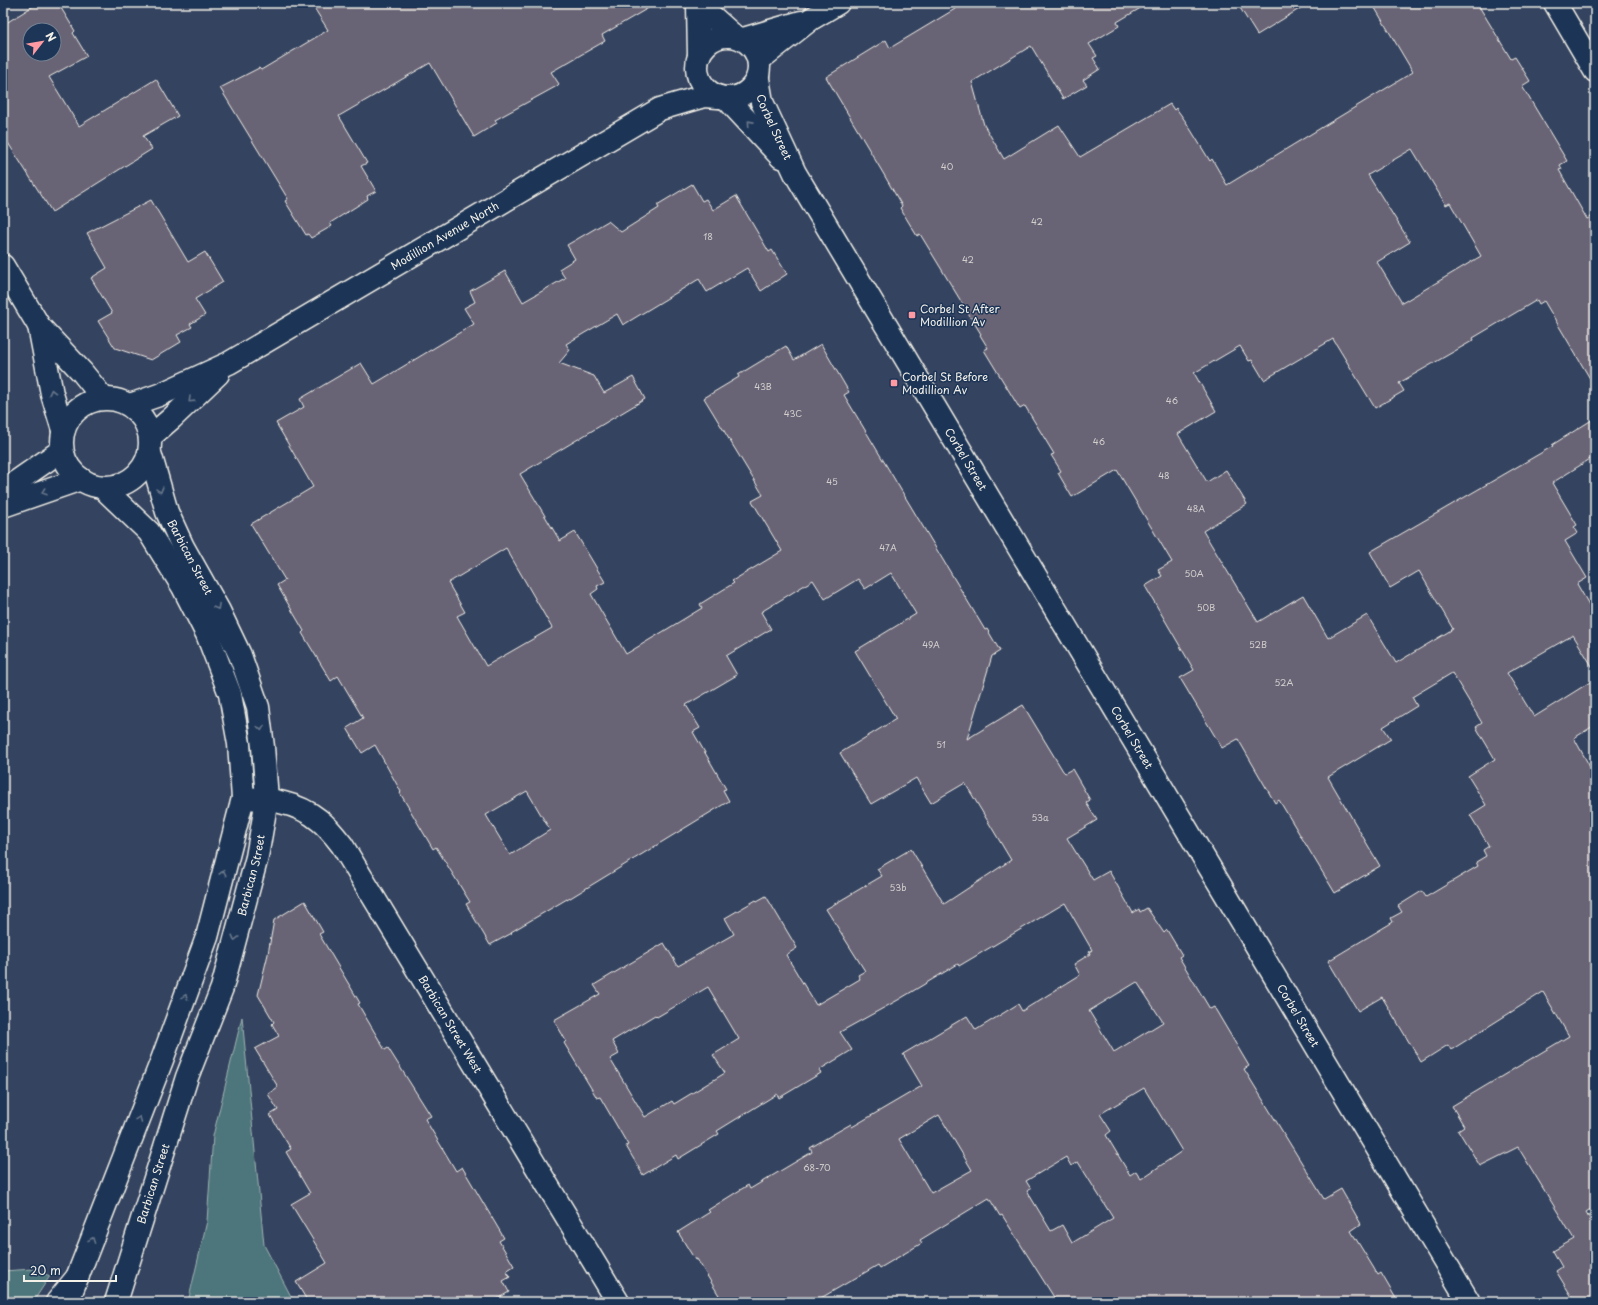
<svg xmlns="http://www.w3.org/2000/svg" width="1598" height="1305" font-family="'Playpen Sans',sans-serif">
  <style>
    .green { fill: #4d767b; stroke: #a0b4b2 }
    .building { fill: #696476; stroke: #f4f1e8; fill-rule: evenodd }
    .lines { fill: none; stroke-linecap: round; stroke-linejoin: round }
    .minor-casing { stroke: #f4f1e8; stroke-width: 25 }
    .tertiary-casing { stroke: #f4f1e8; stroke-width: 25 }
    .trunk-casing { stroke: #f4f1e8; stroke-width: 25 }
    .minor { stroke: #1d3557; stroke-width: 22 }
    .tertiary { stroke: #1d3557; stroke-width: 22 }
    .trunk { stroke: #1d3557; stroke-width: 22 }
    .oneway { stroke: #68778a }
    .poi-dot { fill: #ff9aa2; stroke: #1d3557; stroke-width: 1.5 }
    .labels { text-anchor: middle; stroke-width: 3; stroke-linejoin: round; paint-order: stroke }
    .number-label { font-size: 9px; fill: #d1cecc }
    .street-label { font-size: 11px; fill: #f4f1e8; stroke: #1d3557 }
    .poi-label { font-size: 11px; fill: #f4f1e8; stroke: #1d3557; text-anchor: start }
  </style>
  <rect width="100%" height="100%" fill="#344360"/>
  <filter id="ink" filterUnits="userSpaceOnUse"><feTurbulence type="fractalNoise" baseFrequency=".025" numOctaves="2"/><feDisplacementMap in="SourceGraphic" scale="8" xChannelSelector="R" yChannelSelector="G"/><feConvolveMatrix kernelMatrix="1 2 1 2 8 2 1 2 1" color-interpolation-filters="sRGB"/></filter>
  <g filter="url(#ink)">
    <!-- green -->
    <g class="green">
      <path d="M 242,1017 L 264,1245 L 294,1302 L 188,1302 L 207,1221 L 213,1136 Z"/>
      <path d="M 33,1269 L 50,1276 L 33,1302 L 3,1302 L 3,1271 Z"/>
    </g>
    <!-- building -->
    <g class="building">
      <path d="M 38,3 L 58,3 L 75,31 L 73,33 L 87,56 L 49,77 L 79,126 L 156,79 L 178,116 L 143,136 L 152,149 L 52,212 L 3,135 L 3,25 ZM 30,30 L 54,30 L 54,54 L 30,54 Z"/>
      <path d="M 311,3 L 657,3 L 602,35 L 605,41 L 551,72 L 559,84 L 557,86 L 495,120 L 497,123 L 474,137 L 430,63 L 339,116 L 367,163 L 361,166 L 376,191 L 367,196 L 368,199 L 330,223 L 332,226 L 311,238 L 308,234 L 306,235 L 285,201 L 288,199 L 220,88 L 259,68 L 261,70 L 328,30 Z"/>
      <path d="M 965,3 L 1149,3 L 1117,22 L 1119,26 L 1089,44 L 1097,56 L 1093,58 L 1100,69 L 1083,80 L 1087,85 L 1063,99 L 1031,46 L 972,82 L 984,125 L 1004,159 L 1059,125 L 1080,157 L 1170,104 L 1174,110 L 1176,108 L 1186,122 L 1210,161 L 1212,159 L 1227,185 L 1413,72 L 1372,3 L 1477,3 L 1511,59 L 1515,57 L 1530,81 L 1522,86 L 1567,161 L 1560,165 L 1562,169 L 1559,170 L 1587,219 L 1595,215 L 1595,387 L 1544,301 L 1539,304 L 1537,300 L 1473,338 L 1474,340 L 1399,383 L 1404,391 L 1375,408 L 1333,339 L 1264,380 L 1252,360 L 1249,361 L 1240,346 L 1194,373 L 1216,411 L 1178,434 L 1207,482 L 1226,470 L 1247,504 L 1203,531 L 1258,622 L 1303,595 L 1328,638 L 1367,615 L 1396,663 L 1453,629 L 1419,571 L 1390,588 L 1370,552 L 1553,446 L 1552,445 L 1595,418 L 1595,456 L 1552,483 L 1577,525 L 1574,527 L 1578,533 L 1565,541 L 1587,578 L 1577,584 L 1595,615 L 1595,671 L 1573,635 L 1507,673 L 1534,717 L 1595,679 L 1595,725 L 1574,738 L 1595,776 L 1595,1206 L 1586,1212 L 1595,1227 L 1595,1302 L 1575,1302 L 1556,1271 L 1562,1267 L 1553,1251 L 1574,1239 L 1518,1147 L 1480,1166 L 1458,1130 L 1464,1126 L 1452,1106 L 1569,1036 L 1543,992 L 1451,1050 L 1448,1045 L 1421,1062 L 1382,997 L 1358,1011 L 1328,961 L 1393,922 L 1391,918 L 1402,912 L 1398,906 L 1422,891 L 1426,897 L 1478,866 L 1476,862 L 1486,856 L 1483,850 L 1489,846 L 1470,815 L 1486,805 L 1468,776 L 1495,759 L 1476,727 L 1482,723 L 1452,673 L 1412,697 L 1417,706 L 1383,727 L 1391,739 L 1328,777 L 1380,866 L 1335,893 L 1279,800 L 1275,803 L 1238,739 L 1222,748 L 1180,678 L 1194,670 L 1145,586 L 1162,576 L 1158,570 L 1172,562 L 1117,470 L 1072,497 L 1058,473 L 1061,471 L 1051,455 L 1054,454 L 1025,406 L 1020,409 L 998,373 L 984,350 L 988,348 L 980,335 L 981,334 L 920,234 L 917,236 L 900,208 L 902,206 L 883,173 L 826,77 L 886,40 L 890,48 ZM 1412,149 L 1446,205 L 1450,203 L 1481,256 L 1402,303 L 1377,262 L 1410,242 L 1368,175 Z"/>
      <path d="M 1237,3 L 1309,3 L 1257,35 Z"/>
      <path d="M 692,184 L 702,201 L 706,199 L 713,210 L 736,196 L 769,252 L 772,250 L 787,274 L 761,291 L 747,268 L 707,292 L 699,279 L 623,325 L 617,314 L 566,344 L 570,350 L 559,363 L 594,376 L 604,393 L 633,377 L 645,399 L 520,474 L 560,541 L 575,532 L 605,582 L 597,586 L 598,589 L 591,594 L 626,654 L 702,608 L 700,604 L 734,583 L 732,581 L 782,551 L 752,501 L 763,495 L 704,398 L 739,377 L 738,375 L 786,346 L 794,360 L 821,344 L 849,392 L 844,395 L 985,630 L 987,629 L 1000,651 L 992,656 L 967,739 L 1023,705 L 1063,771 L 1065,773 L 1072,769 L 1090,800 L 1086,803 L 1097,820 L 1067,838 L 1093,880 L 1109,871 L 1133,913 L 1139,909 L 1140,912 L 1147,908 L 1164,933 L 1167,930 L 1182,955 L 1179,957 L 1210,1009 L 1214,1007 L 1249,1066 L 1244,1069 L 1324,1199 L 1341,1189 L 1361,1224 L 1351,1231 L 1378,1275 L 1381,1273 L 1398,1302 L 1057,1302 L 1002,1215 L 1000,1216 L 989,1198 L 920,1240 L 922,1243 L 880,1268 L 878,1265 L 814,1302 L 723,1302 L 697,1259 L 695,1260 L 678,1232 L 710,1212 L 708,1210 L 748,1185 L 750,1189 L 812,1152 L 810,1148 L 830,1136 L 851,1124 L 852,1127 L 922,1086 L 903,1054 L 967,1016 L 976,1030 L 1018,1004 L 1022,1011 L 1080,975 L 1074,964 L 1090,954 L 1089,952 L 1092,950 L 1065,903 L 959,966 L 958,964 L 898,1000 L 840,1032 L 852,1050 L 819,1070 L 821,1073 L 779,1098 L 777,1094 L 717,1131 L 719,1134 L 678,1159 L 676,1155 L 643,1175 L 626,1146 L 628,1145 L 600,1097 L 597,1098 L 564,1043 L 566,1041 L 554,1020 L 600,994 L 594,985 L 664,943 L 678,966 L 734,934 L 725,918 L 756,900 L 757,901 L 766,896 L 797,948 L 786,955 L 816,1005 L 860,979 L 858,975 L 865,971 L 826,909 L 882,876 L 877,869 L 911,849 L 944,904 L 1011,860 L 965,783 L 931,803 L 916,778 L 871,804 L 840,753 L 896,719 L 855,651 L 916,614 L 891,573 L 865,589 L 858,579 L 825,599 L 813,580 L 761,612 L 771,629 L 726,656 L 737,675 L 686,705 L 700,728 L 693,732 L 726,789 L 723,790 L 729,801 L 567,900 L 567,899 L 511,932 L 512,933 L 490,945 L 466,904 L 470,902 L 436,847 L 433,849 L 400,793 L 401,792 L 375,745 L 362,753 L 347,728 L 363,718 L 338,676 L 331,681 L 302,633 L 304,631 L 277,585 L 285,580 L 251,524 L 313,487 L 276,423 L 304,407 L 300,399 L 361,363 L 374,384 L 474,324 L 464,308 L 475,302 L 470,291 L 505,271 L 523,302 L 565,278 L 559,269 L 575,259 L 567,245 L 608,221 L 621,232 L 659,208 L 657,205 ZM 506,548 L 552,628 L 486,666 L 457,616 L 465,612 L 448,583 ZM 527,791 L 550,830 L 510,855 L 486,815 ZM 1137,982 L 1163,1022 L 1114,1052 L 1089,1011 ZM 708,987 L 739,1039 L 713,1055 L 725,1073 L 674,1104 L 672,1101 L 645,1117 L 610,1059 L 619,1054 L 612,1041 L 655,1015 L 657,1017 ZM 1144,1088 L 1182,1151 L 1141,1179 L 1136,1171 L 1130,1175 L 1106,1135 L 1111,1131 L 1100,1114 ZM 939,1115 L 972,1170 L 931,1193 L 899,1139 ZM 1066,1157 L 1071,1166 L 1078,1162 L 1113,1218 L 1072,1243 L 1062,1225 L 1051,1231 L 1027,1191 L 1031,1189 L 1026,1181 Z"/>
      <path d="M 151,200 L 188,262 L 205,252 L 223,282 L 195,299 L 205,315 L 190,324 L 192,327 L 177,335 L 181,342 L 151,360 L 115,348 L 98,321 L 112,313 L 91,278 L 107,268 L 87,233 Z"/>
      <path d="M 305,901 L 323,932 L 319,934 L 360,1003 L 358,1004 L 385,1050 L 388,1048 L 431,1116 L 425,1119 L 456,1171 L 462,1167 L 504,1238 L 499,1241 L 514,1266 L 506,1271 L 510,1277 L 503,1281 L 509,1292 L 492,1302 L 308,1302 L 296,1282 L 327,1263 L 291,1204 L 310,1193 L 286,1152 L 291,1149 L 270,1115 L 278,1110 L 268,1094 L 278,1087 L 255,1049 L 279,1036 L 272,1024 L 274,1022 L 258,995 L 268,954 L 274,920 Z"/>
    </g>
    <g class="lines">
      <!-- minor casing -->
      <g class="minor-casing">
        <g id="minor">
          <path d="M 697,3 L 734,36"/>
          <path d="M 1555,3 L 1595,71"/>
          <path d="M 698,5 L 699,56"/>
          <path d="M 3,266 L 39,326 L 82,372 L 103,398"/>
          <path d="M 39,326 L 52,394 L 63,430"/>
          <path id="s1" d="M 243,798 C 269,799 297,802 319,820 C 327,826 335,836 342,845 L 618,1302"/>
        </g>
      </g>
      <!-- tertiary casing -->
      <g class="tertiary-casing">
        <g id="tertiary">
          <circle cx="728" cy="67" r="31"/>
          <path d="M 743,39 L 801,22"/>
          <path d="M 759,60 L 811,19 L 838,3"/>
          <path id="s2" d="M 758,79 L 762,102 L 795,173 L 1469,1302"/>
          <path d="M 727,99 L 781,157"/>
          <circle cx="106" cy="443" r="44"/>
          <path id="s3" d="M 130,405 L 159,395 L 229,363 L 660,109 L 704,96 L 718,97"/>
          <path d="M 150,437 L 172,418 L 218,374"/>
          <path d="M 3,491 L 62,450"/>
          <path d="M 3,506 L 81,479"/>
          <path d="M 71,1293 L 162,1060 L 207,937 L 243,798 L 239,744 L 230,694 L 207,634 L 183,587 L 149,532 L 102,487"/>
          <path id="s4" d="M 116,1302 L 187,1077 L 222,988 L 257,857 L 267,799 L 263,747 L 258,707 L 240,655 L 219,611 L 183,547 L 167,512 L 150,453"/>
        </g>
      </g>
      <!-- trunk casing -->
      <g class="trunk-casing">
        <g id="trunk">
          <path d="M 117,1301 L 117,1302"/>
          <path d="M 57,1302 L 78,1276"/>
        </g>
      </g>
      <!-- minor -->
      <use href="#minor" class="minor"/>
      <!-- tertiary -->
      <use href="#tertiary" class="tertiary"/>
      <!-- trunk -->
      <use href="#trunk" class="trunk"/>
    </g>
    <!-- one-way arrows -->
    <defs><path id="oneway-chevron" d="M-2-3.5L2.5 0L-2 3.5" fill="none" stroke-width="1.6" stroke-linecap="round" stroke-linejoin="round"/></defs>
    <g class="oneway">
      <use href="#oneway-chevron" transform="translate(750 123) rotate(-132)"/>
      <use href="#oneway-chevron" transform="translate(52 392) rotate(-103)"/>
      <use href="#oneway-chevron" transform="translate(191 400) rotate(136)"/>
      <use href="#oneway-chevron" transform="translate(160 490) rotate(74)"/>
      <use href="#oneway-chevron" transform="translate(44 492) rotate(161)"/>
      <use href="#oneway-chevron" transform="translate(217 607) rotate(61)"/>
      <use href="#oneway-chevron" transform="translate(261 728) rotate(82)"/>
      <use href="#oneway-chevron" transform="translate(223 873) rotate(-76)"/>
      <use href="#oneway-chevron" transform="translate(235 938) rotate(105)"/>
      <use href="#oneway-chevron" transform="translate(185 997) rotate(-70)"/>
      <use href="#oneway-chevron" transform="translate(139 1119) rotate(-69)"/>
      <use href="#oneway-chevron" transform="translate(92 1240) rotate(-69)"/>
    </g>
  </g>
  <!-- markers -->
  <g class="poi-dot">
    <rect x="908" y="311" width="8" height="8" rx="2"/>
    <rect x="890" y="379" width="8" height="8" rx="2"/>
  </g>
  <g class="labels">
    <!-- number labels -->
    <g class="number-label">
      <text x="947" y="170">40</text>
      <text x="1037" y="225">42</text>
      <text x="708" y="240">18</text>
      <text x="968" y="263">42</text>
      <text x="763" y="390">43B</text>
      <text x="1172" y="404">46</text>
      <text x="793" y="417">43C</text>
      <text x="1099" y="445">46</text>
      <text x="1164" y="479">48</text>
      <text x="832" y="485">45</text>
      <text x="1196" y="512">48A</text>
      <text x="888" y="551">47A</text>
      <text x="1194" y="577">50A</text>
      <text x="1206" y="611">50B</text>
      <text x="931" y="648">49A</text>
      <text x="1258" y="648">52B</text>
      <text x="1284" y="686">52A</text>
      <text x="941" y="748">51</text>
      <text x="1040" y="821">53a</text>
      <text x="898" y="891">53b</text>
      <text x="817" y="1171">68-70</text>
    </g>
    <!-- street labels -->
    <g class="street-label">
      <text dy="4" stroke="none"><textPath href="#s2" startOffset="51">Corbel Street</textPath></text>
      <text dy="4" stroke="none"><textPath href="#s3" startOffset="358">Modillion Avenue North</textPath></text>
      <text dy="4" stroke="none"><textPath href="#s2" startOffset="435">Corbel Street</textPath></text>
      <text transform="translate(190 557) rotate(62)" y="4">Barbican Street</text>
      <text dy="4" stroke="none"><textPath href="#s2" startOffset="759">Corbel Street</textPath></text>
      <text dy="4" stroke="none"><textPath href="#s4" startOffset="448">Barbican Street</textPath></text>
      <text dy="4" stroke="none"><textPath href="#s2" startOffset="1083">Corbel Street</textPath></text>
      <text dy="4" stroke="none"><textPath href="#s1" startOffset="324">Barbican Street West</textPath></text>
      <text dy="4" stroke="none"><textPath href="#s4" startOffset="124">Barbican Street</textPath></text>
    </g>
    <!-- poi labels -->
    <g class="poi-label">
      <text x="920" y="313">Corbel St After<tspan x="920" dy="13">Modillion Av</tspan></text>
      <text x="902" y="381">Corbel St Before<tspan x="902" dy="13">Modillion Av</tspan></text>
    </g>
  </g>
  <!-- margin -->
  <rect width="1598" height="1305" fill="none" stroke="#1d3557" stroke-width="16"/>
  <rect x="8" y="8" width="1582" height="1289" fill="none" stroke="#f4f1e8" stroke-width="1.5" filter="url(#ink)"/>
  <!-- north arrow -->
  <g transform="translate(42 42) rotate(59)"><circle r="19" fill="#1d3557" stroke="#738091"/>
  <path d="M0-3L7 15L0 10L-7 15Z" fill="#ff9aa2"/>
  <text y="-6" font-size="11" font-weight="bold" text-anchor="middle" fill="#f4f1e8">N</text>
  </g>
  <!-- scale -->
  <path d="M24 1275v6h92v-6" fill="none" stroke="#f4f1e8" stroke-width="2"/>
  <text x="30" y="1275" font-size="12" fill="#f4f1e8" stroke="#1d3557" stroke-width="3" paint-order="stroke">20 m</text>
</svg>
